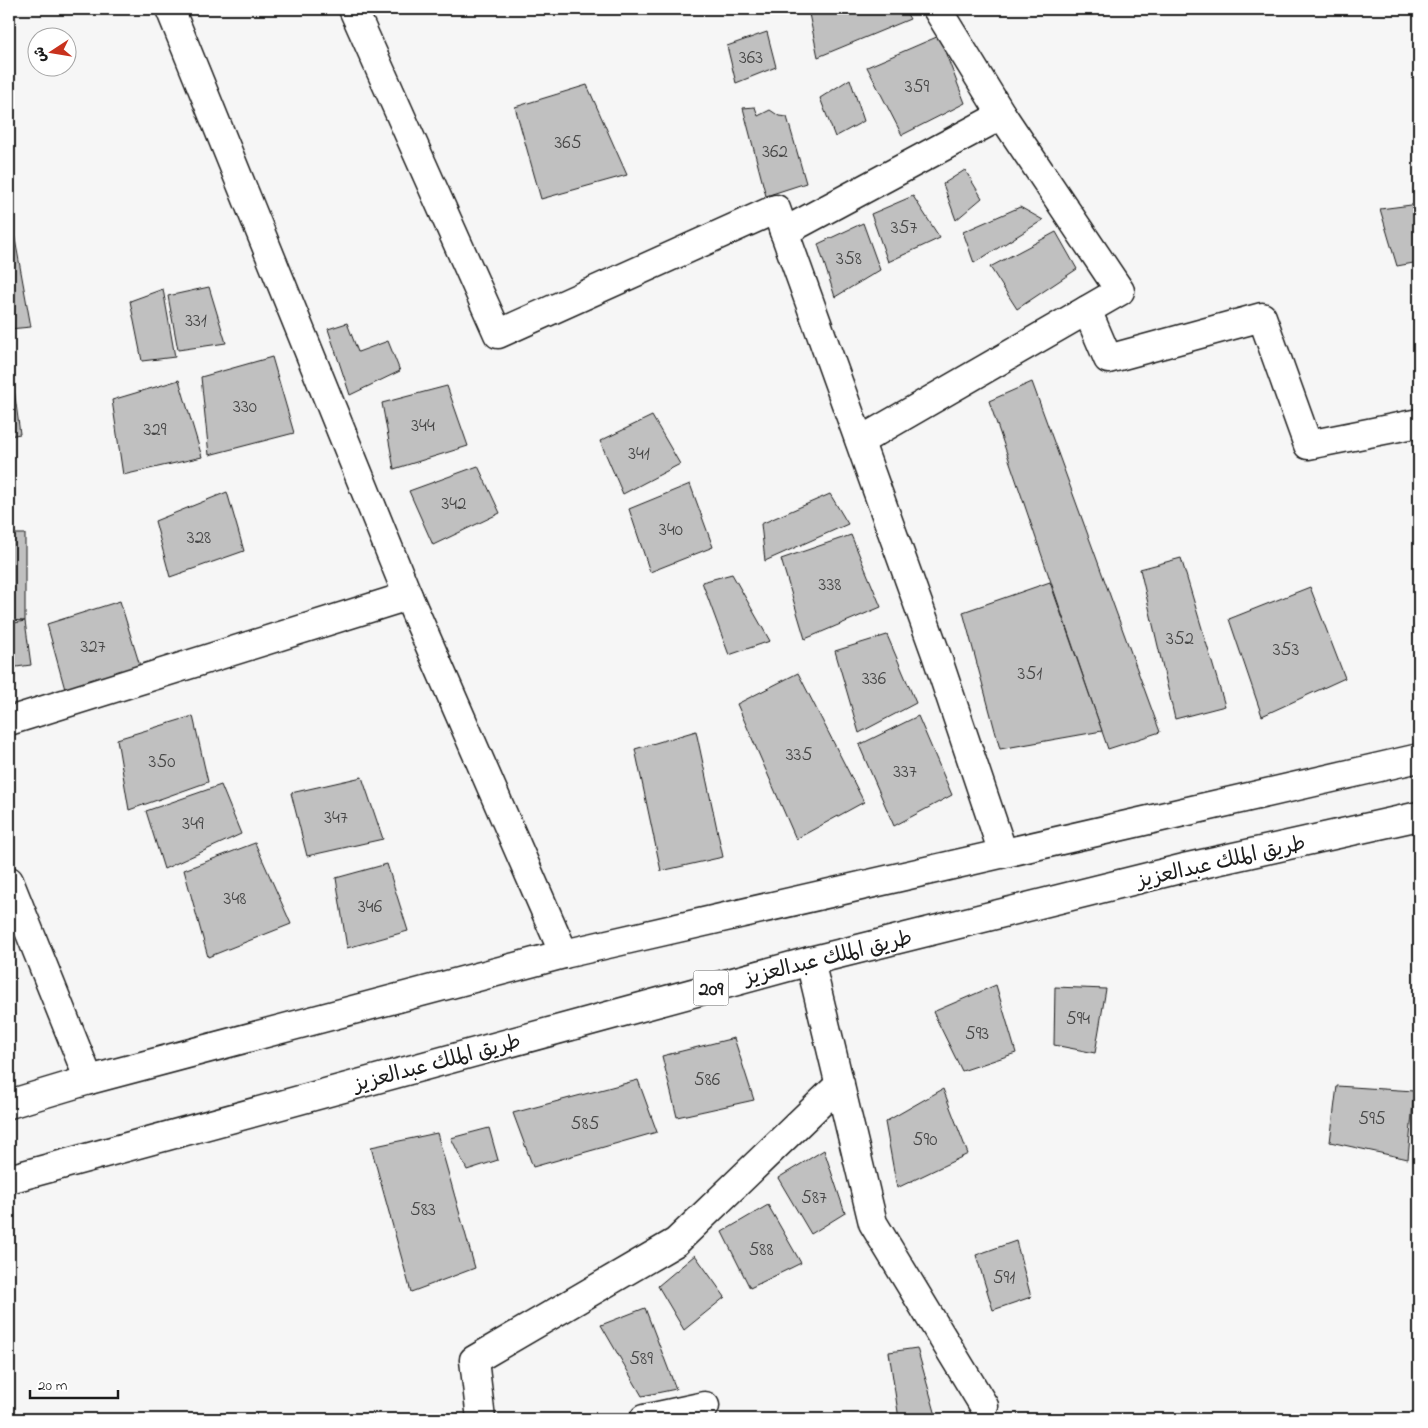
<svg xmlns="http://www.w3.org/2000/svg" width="1428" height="1428" font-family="'Indie Flower','Playpen Sans Arabic',sans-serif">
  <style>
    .building { fill: #c0c0c0; stroke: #1c1c1c }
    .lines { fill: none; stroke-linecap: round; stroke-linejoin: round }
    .minor-casing { stroke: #1c1c1c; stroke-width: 31 }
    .major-casing { stroke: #1c1c1c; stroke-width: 31 }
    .minor { stroke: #fff; stroke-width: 28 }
    .major { stroke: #fff; stroke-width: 28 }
    .labels { text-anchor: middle; stroke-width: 4; stroke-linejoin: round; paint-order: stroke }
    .number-label { font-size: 19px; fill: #454545 }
    .shield { fill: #fff; stroke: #606060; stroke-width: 1 }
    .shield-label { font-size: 20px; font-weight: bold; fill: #1c1c1c }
    .street-label { font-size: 21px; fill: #1c1c1c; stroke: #fff }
  </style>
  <rect width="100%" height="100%" fill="#f6f6f6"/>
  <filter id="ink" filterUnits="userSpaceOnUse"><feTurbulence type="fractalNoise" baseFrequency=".02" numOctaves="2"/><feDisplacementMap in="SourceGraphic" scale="10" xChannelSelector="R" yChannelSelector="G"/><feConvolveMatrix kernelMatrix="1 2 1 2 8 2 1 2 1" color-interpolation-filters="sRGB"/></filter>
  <g filter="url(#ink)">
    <!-- building -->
    <g class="building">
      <path d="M 808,9 L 904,9 L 910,19 L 818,57 Z"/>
      <path d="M 767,32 L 776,67 L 736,83 L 727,46 Z"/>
      <path d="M 939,36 L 965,103 L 902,135 L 867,67 Z"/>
      <path d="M 850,79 L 864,121 L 835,137 L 820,98 Z"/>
      <path d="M 587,85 L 627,175 L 541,199 L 515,107 Z"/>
      <path d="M 755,107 L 758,116 L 770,110 L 779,116 L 787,117 L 806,183 L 766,196 L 743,108 Z"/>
      <path d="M 965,170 L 982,198 L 956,220 L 943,184 Z"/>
      <path d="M 913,196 L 940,238 L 888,262 L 871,214 Z"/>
      <path d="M 1419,204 L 1419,262 L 1397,266 L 1380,209 Z"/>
      <path d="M 9,206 L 31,327 L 9,329 Z"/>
      <path d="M 1020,207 L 1043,220 L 974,263 L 963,232 Z"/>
      <path d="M 863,223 L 880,270 L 835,297 L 818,244 Z"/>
      <path d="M 1056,232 L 1077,269 L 1017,309 L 990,267 Z"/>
      <path d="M 209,287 L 226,343 L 178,350 L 168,296 Z"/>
      <path d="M 163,289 L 175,357 L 142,361 L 130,301 Z"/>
      <path d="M 347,323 L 358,352 L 388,341 L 400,371 L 350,395 L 328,329 Z"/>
      <path d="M 272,357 L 294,433 L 209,455 L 201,377 Z"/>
      <path d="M 9,358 L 10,358 L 20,434 L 9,436 Z"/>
      <path d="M 179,380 L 202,457 L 123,475 L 112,400 Z"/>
      <path d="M 1032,382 L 1160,732 L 1108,749 L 989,401 Z"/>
      <path d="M 447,386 L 468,446 L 394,469 L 382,403 Z"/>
      <path d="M 652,416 L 680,464 L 623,494 L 600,441 Z"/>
      <path d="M 478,466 L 500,513 L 433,545 L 409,491 Z"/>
      <path d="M 690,484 L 713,547 L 650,572 L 629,509 Z"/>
      <path d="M 227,492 L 244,551 L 170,577 L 155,521 Z"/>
      <path d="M 830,494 L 848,524 L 765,561 L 761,524 Z"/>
      <path d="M 9,506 L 14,534 L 9,534 Z"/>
      <path d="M 9,534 L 25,534 L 25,621 L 9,620 Z"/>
      <path d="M 851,535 L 881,607 L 805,639 L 781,559 Z"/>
      <path d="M 1181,558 L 1225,706 L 1175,719 L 1140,569 Z"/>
      <path d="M 732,574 L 770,641 L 729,655 L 702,582 Z"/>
      <path d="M 1050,582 L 1102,731 L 1000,749 L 963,612 Z"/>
      <path d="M 1310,587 L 1345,678 L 1262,716 L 1229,619 Z"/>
      <path d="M 120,601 L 140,666 L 66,693 L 47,624 Z"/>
      <path d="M 25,621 L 31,665 L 9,668 L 9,624 Z"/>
      <path d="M 887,635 L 916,703 L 859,733 L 835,651 Z"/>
      <path d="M 798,673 L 864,802 L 796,839 L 737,704 Z"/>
      <path d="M 193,716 L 208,782 L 129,810 L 117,739 Z"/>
      <path d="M 918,716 L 952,795 L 894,826 L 859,745 Z"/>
      <path d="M 696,731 L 723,857 L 661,871 L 635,749 Z"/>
      <path d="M 362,777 L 383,839 L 307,856 L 291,793 Z"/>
      <path d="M 221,785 L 241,834 L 164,869 L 146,811 Z"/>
      <path d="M 255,843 L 291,924 L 208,957 L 184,870 Z"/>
      <path d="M 387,864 L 408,931 L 347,948 L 336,878 Z"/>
      <path d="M 996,985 L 1016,1053 L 962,1071 L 933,1012 Z"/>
      <path d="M 1055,987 L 1106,989 L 1095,1053 L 1054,1045 Z"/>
      <path d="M 734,1038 L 754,1100 L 677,1117 L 662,1056 Z"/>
      <path d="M 638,1080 L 657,1132 L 533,1167 L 513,1113 Z"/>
      <path d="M 1337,1086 L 1414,1091 L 1408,1159 L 1330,1142 Z"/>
      <path d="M 943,1089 L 968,1154 L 897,1188 L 885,1122 Z"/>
      <path d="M 489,1128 L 498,1160 L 467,1170 L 451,1138 Z"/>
      <path d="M 437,1133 L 475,1268 L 411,1292 L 371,1147 Z"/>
      <path d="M 824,1150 L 845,1213 L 811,1234 L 778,1178 Z"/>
      <path d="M 768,1205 L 801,1263 L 750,1288 L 722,1232 Z"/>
      <path d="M 1016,1241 L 1031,1297 L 993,1310 L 976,1255 Z"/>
      <path d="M 695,1255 L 725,1297 L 684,1330 L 658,1286 Z"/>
      <path d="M 645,1308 L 676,1389 L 642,1396 L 601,1325 Z"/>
      <path d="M 917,1348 L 937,1419 L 899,1419 L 889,1352 Z"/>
    </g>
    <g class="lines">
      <!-- minor casing -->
      <g class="minor-casing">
        <g id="minor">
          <path d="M 170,9 L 408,596 L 564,954"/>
          <path d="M 353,9 L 498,334 L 776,209 L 936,654 L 1003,853"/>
          <path d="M 784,232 L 1002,115"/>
          <path d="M 1087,310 L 1108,359 L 1262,317 L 1308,445 L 1419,423"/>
          <path d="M 860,441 L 1120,291 L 1002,115 L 937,9"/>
          <path d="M 9,721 L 408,596"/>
          <path d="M 9,881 L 89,1080"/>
          <path d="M 810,961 L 873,1223 L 984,1406"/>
          <path d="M 481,1419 L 474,1360 L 676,1242 L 840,1084"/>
          <path d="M 644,1419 L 705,1406"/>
        </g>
      </g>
      <!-- major casing -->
      <g class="major-casing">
        <g id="major">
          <path d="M 9,1104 L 89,1080 L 564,954 L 1419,758"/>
          <path d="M 9,1179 L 810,961 L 1184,868 L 1419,816"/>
        </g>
      </g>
      <!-- minor -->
      <use href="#minor" class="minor"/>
      <!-- major -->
      <use href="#major" class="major"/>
    </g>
  </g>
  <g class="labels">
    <!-- number labels -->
    <g class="number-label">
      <text x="751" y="63">363</text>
      <text x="917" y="92">359</text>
      <text x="568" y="148">365</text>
      <text x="775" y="157">362</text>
      <text x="904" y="233">357</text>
      <text x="849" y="264">358</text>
      <text x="196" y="326">331</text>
      <text x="245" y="412">330</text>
      <text x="423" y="431">344</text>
      <text x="155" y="435">329</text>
      <text x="639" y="459">341</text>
      <text x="454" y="509">342</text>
      <text x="671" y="535">340</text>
      <text x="199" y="543">328</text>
      <text x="830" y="590">338</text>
      <text x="1180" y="644">352</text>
      <text x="93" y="652">327</text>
      <text x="1286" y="655">353</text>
      <text x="1030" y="679">351</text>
      <text x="874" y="684">336</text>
      <text x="799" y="760">335</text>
      <text x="162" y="767">350</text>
      <text x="905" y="777">337</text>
      <text x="336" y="823">347</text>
      <text x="193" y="829">349</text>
      <text x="235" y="904">348</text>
      <text x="370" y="912">346</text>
      <text x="1078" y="1024">594</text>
      <text x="977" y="1039">593</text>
      <text x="707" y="1085">586</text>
      <text x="1372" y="1124">595</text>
      <text x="585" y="1129">585</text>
      <text x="925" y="1145">590</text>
      <text x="814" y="1203">587</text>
      <text x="423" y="1215">583</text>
      <text x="761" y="1255">588</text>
      <text x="1004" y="1283">591</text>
      <text x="641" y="1364">589</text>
    </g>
    <!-- shield labels -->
    <rect class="shield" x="693.5" y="970.5" width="35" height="35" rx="4"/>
    <g class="shield-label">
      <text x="711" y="995">209</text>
    </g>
    <!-- street labels -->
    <g class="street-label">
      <text transform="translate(1221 861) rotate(-13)" y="7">طريق الملك عبدالعزيز</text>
      <text transform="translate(828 957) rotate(-14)" y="7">طريق الملك عبدالعزيز</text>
      <text transform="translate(437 1062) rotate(-15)" y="7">طريق الملك عبدالعزيز</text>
    </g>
  </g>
  <!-- margin -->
  <rect width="1428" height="1428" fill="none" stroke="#fff" stroke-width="30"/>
  <rect x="15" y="15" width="1398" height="1398" fill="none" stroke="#1c1c1c" stroke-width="2" filter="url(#ink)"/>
  <!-- north arrow -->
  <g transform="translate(52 52) rotate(258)"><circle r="24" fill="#ffffff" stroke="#a4a4a4"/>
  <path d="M0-4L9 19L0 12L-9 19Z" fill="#c8321e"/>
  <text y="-8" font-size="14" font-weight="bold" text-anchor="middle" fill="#1c1c1c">ش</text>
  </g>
  <!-- scale -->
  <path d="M30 1390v8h88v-8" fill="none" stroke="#1c1c1c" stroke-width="2.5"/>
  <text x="38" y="1390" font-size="15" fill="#1c1c1c" stroke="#ffffff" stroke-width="4" paint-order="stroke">20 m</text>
</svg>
